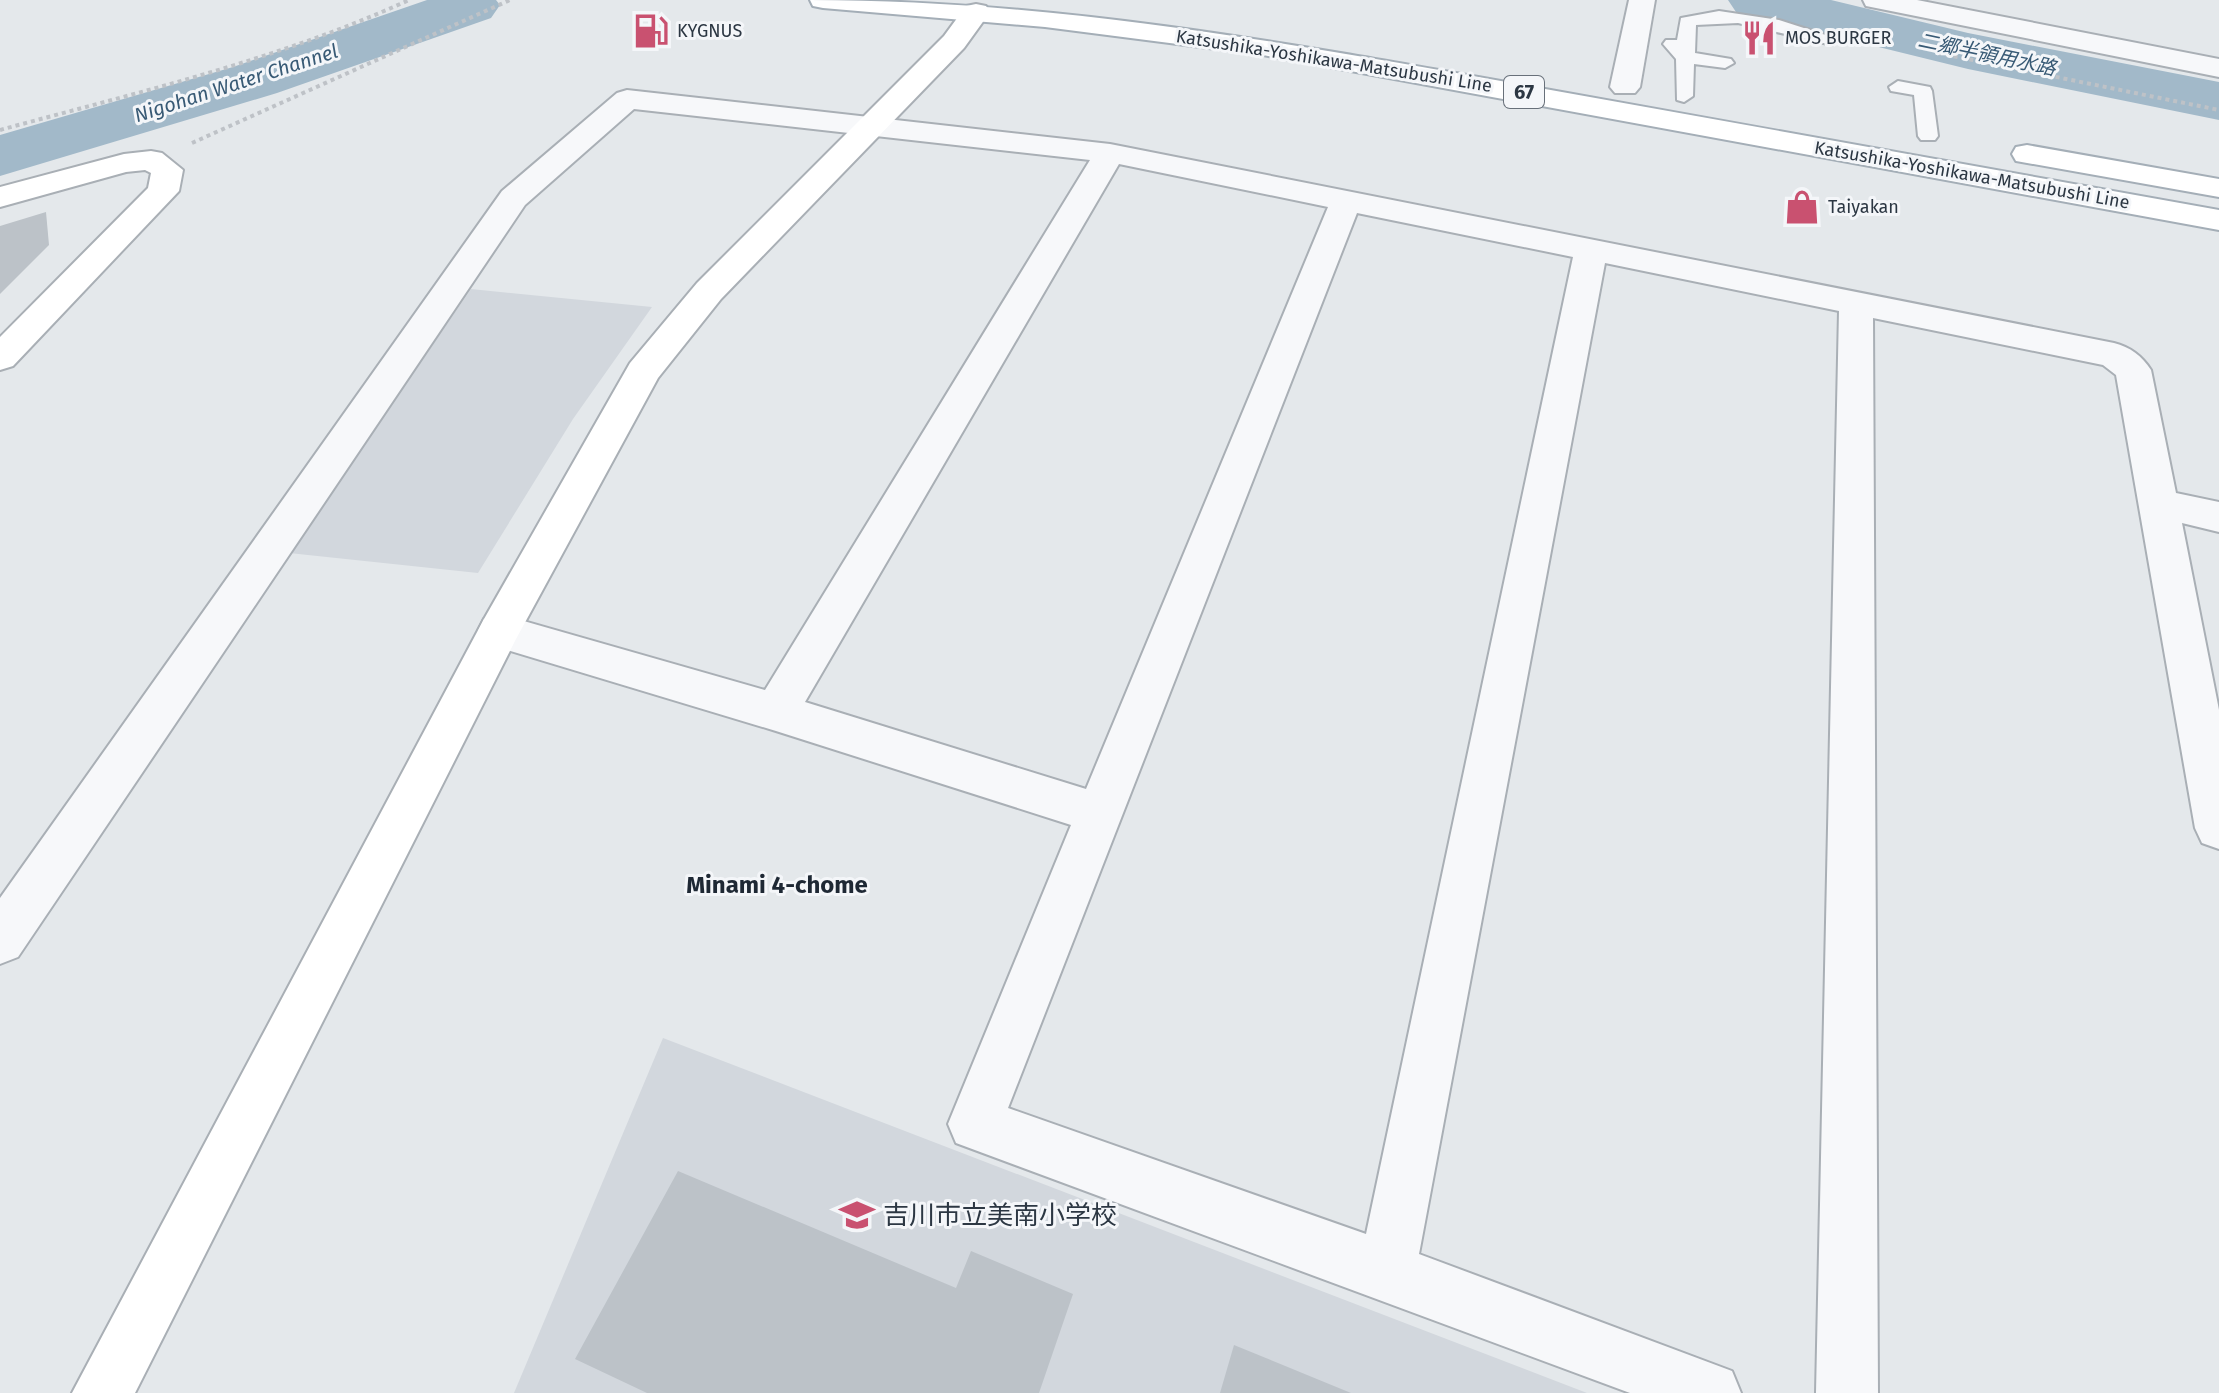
<svg xmlns="http://www.w3.org/2000/svg" width="2219" height="1393" font-family="'Fira Sans','Noto Sans JP',sans-serif">
  <style>
    .built { fill: #d2d7dd }
    .lines { fill: none; stroke-linecap: round; stroke-linejoin: round }
    .river { fill: #a2b9c9; fill-rule: evenodd }
    .building { fill: #bcc2c8 }
    .lane-casing { stroke: #a9afb5; stroke-width: 4 }
    .street-casing { stroke: #a9afb5; stroke-width: 4 }
    .secondary-casing { stroke: #a9afb5; stroke-width: 4 }
    .primary-casing { stroke: #a4aeb7; stroke-width: 4 }
    .path { stroke: #bec2c7; stroke-width: 4; stroke-dasharray: 4 4; stroke-linecap: butt }
    .lane { fill: #f7f8fa; fill-rule: evenodd }
    .street { fill: #f7f8fa; fill-rule: evenodd }
    .secondary { fill: #fff; fill-rule: evenodd }
    .primary { fill: #fff; fill-rule: evenodd }
    .labels { text-anchor: middle; stroke-width: 6; stroke-linejoin: round; paint-order: stroke }
    .far-poi-label { font-size: 18px; fill: #2c3743; stroke: #f4f6f9; text-anchor: start }
    .far-street-label { font-size: 18px; fill: #2c3743; stroke: #f4f6f9 }
    .far-water-label { font-size: 20px; font-style: italic; fill: #385a75; stroke: #f4f6f9 }
    .shield { fill: #f4f6f9; stroke: #68707a; stroke-width: 2 }
    .shield-label { font-size: 20px; font-weight: bold; fill: #2c3743 }
    .neighbourhood-label { font-size: 24px; font-weight: bold; fill: #1e2834; stroke: #f4f6f9 }
    .near-poi-label { font-size: 26px; fill: #2c3743; stroke: #f4f6f9; text-anchor: start }
  </style>
  <rect width="100%" height="100%" fill="#e4e8eb"/>
  <!-- built -->
  <g class="built">
    <path d="M 471,289 L 652,307 L 573,419 L 478,573 L 289,553 Z"/>
    <path d="M 663,1038 L 1587,1393 L 514,1393 Z"/>
  </g>
  <g class="lines">
    <!-- river -->
    <g class="river">
      <path d="M 427,0 L 496,0 L 500,5 L 491,18 L 277,93 L 0,176 L 0,135 L 233,67 Z"/>
      <path d="M 1728,0 L 1831,0 L 1968,33 L 2219,82 L 2219,120 L 1968,69 L 1736,12 Z"/>
    </g>
  </g>
  <!-- building -->
  <g class="building">
    <path d="M 46,212 L 49,245 L 0,294 L 0,226 Z"/>
    <path d="M 678,1171 L 956,1288 L 971,1251 L 1073,1294 L 1039,1393 L 647,1393 L 575,1359 Z"/>
    <path d="M 1234,1345 L 1351,1393 L 1220,1393 Z"/>
  </g>
  <g class="lines">
    <!-- lane casing -->
    <g class="lane-casing">
      <g id="lane">
        <path d="M 1719,11 L 1779,20 L 1841,40 L 1832,45 L 1738,23 L 1696,25 L 1695,53 L 1731,59 L 1734,63 L 1725,68 L 1694,64 L 1693,96 L 1684,102 L 1677,100 L 1676,59 L 1663,44 L 1666,40 L 1677,40 L 1681,18 Z"/>
        <path d="M 1898,81 L 1930,87 L 1932,91 L 1938,136 L 1935,140 L 1921,140 L 1918,136 L 1914,95 L 1891,91 L 1889,87 Z"/>
      </g>
    </g>
    <!-- street casing -->
    <g class="street-casing">
      <g id="street">
        <path d="M 1629,0 L 1655,0 L 1640,87 L 1635,93 L 1615,93 L 1610,87 Z"/>
        <path d="M 1863,0 L 1917,0 L 2219,59 L 2219,77 L 1876,8 L 1866,6 Z"/>
        <path d="M 627,90 L 1110,144 L 2114,343 C 2130,347 2142,356 2151,370 L 2176,493 L 2219,502 L 2219,532 L 2182,523 L 2219,710 L 2219,849 L 2202,843 L 2195,828 L 2116,375 L 2103,365 L 1873,318 L 1878,1393 L 1816,1393 L 1839,311 L 1605,263 L 1419,1254 L 1732,1371 L 1741,1393 L 1630,1393 L 956,1143 L 948,1124 L 1071,825 L 776,731 L 484,643 L 478,631 L 484,619 L 499,614 L 765,690 L 1090,160 L 634,109 L 525,205 L 18,957 L 0,964 L 0,898 L 502,191 L 617,93 ZM 1119,164 L 1328,207 L 1086,789 L 805,702 ZM 1357,213 L 1573,257 L 1366,1234 L 1008,1108 Z"/>
      </g>
    </g>
    <!-- secondary casing -->
    <g class="secondary-casing">
      <g id="secondary">
        <path d="M 976,4 L 986,6 L 990,12 L 964,48 L 721,299 L 658,378 L 516,639 L 135,1393 L 72,1393 L 484,619 L 630,363 L 697,283 L 944,36 L 966,6 Z"/>
        <path d="M 151,151 L 162,153 L 183,170 L 179,191 L 13,366 L 0,370 L 0,337 L 148,188 L 151,173 L 145,170 L 126,172 L 0,207 L 0,187 L 124,154 Z"/>
      </g>
    </g>
    <!-- primary casing -->
    <g class="primary-casing">
      <g id="primary">
        <path d="M 810,0 C 1054,0 1294,44 1534,87 C 1763,128 1991,169 2219,210 L 2219,230 L 1263,55 L 1045,27 L 823,8 L 813,6 Z"/>
        <path d="M 2027,145 L 2219,179 L 2219,197 L 2016,161 L 2012,154 L 2016,147 Z"/>
      </g>
    </g>
    <!-- path -->
    <g class="path">
      <path d="M 1938,53 L 2219,110"/>
      <path d="M 0,130 C 139,92 278,60 409,0"/>
      <path d="M 192,143 L 510,0"/>
    </g>
    <!-- lane -->
    <use href="#lane" class="lane"/>
    <!-- street -->
    <use href="#street" class="street"/>
    <!-- secondary -->
    <use href="#secondary" class="secondary"/>
    <!-- primary -->
    <use href="#primary" class="primary"/>
  </g>
  <!-- icons -->
  <defs>
    <g id="fuel-bare" transform="scale(2.76)"><path d="M-5.5-6h7V0h2V4h1.3V-2.5L3-4.5l.8-.8L6-3V5H2.5V1h-1V6h-7ZM-4.2-4.7v3.2H.2V-4.7Z" fill="#c95170" stroke="#f4f6f9" stroke-width="2.5" paint-order="stroke"/></g>
    <g id="restaurant-bare" transform="scale(2.76)"><path d="M-5-6h1v4h1v-4h1v4h1v-4h1v5L-1.5 .5V6h-2V.5L-5-1ZM5-6V6H3V1.5H1.5Q1.5-4 5-6Z" fill="#c95170" stroke="#f4f6f9" stroke-width="2.5" paint-order="stroke"/></g>
    <g id="shop-bare" transform="scale(2.76)"><path d="M-5-2.5h2.3a2.7 3.5 0 0 1 5.4 0H5L5.5 6h-11ZM-1.5-2.5h3a1.5 2.3 0 0 0-3 0Z" fill="#c95170" stroke="#f4f6f9" stroke-width="2.5" paint-order="stroke"/></g>
    <g id="school-bare" transform="scale(2.76)"><path d="M0-5L7-2L0 1L-7-2ZM-4 1L0 2.5L4 1V4Q0 6-4 4Z" fill="#c95170" stroke="#f4f6f9" stroke-width="2.5" paint-order="stroke"/></g>
  </defs>
  <g fill-rule="evenodd">
    <use href="#fuel-bare" x="651" y="31"/>
    <use href="#restaurant-bare" x="1759" y="38"/>
    <use href="#shop-bare" x="1802" y="207"/>
    <use href="#school-bare" x="857" y="1215"/>
  </g>
  <g class="labels">
    <!-- far-poi labels -->
    <g class="far-poi-label">
      <text x="677" y="37">KYGNUS</text>
      <text x="1785" y="44">MOS BURGER</text>
      <text x="1828" y="213">Taiyakan</text>
    </g>
    <!-- far-street labels -->
    <g class="far-street-label">
      <text transform="translate(1334 61) rotate(9)" y="6">Katsushika-Yoshikawa-Matsubushi Line</text>
      <text transform="translate(1972 175) rotate(10)" y="6">Katsushika-Yoshikawa-Matsubushi Line</text>
    </g>
    <!-- far-water labels -->
    <g class="far-water-label">
      <text transform="translate(1987 54) rotate(12)" y="7">二郷半領用水路</text>
      <text transform="translate(236 83) rotate(-18)" y="7">Nigohan Water Channel</text>
    </g>
    <!-- shield labels -->
    <rect class="shield" x="1504" y="76" width="40" height="32" rx="6"/>
    <g class="shield-label">
      <text x="1524" y="99">67</text>
    </g>
    <!-- neighbourhood labels -->
    <g class="neighbourhood-label">
      <text x="777" y="893">Minami 4-chome</text>
    </g>
    <!-- near-poi labels -->
    <g class="near-poi-label">
      <text x="883" y="1224">吉川市立美南小学校</text>
    </g>
  </g>
</svg>
